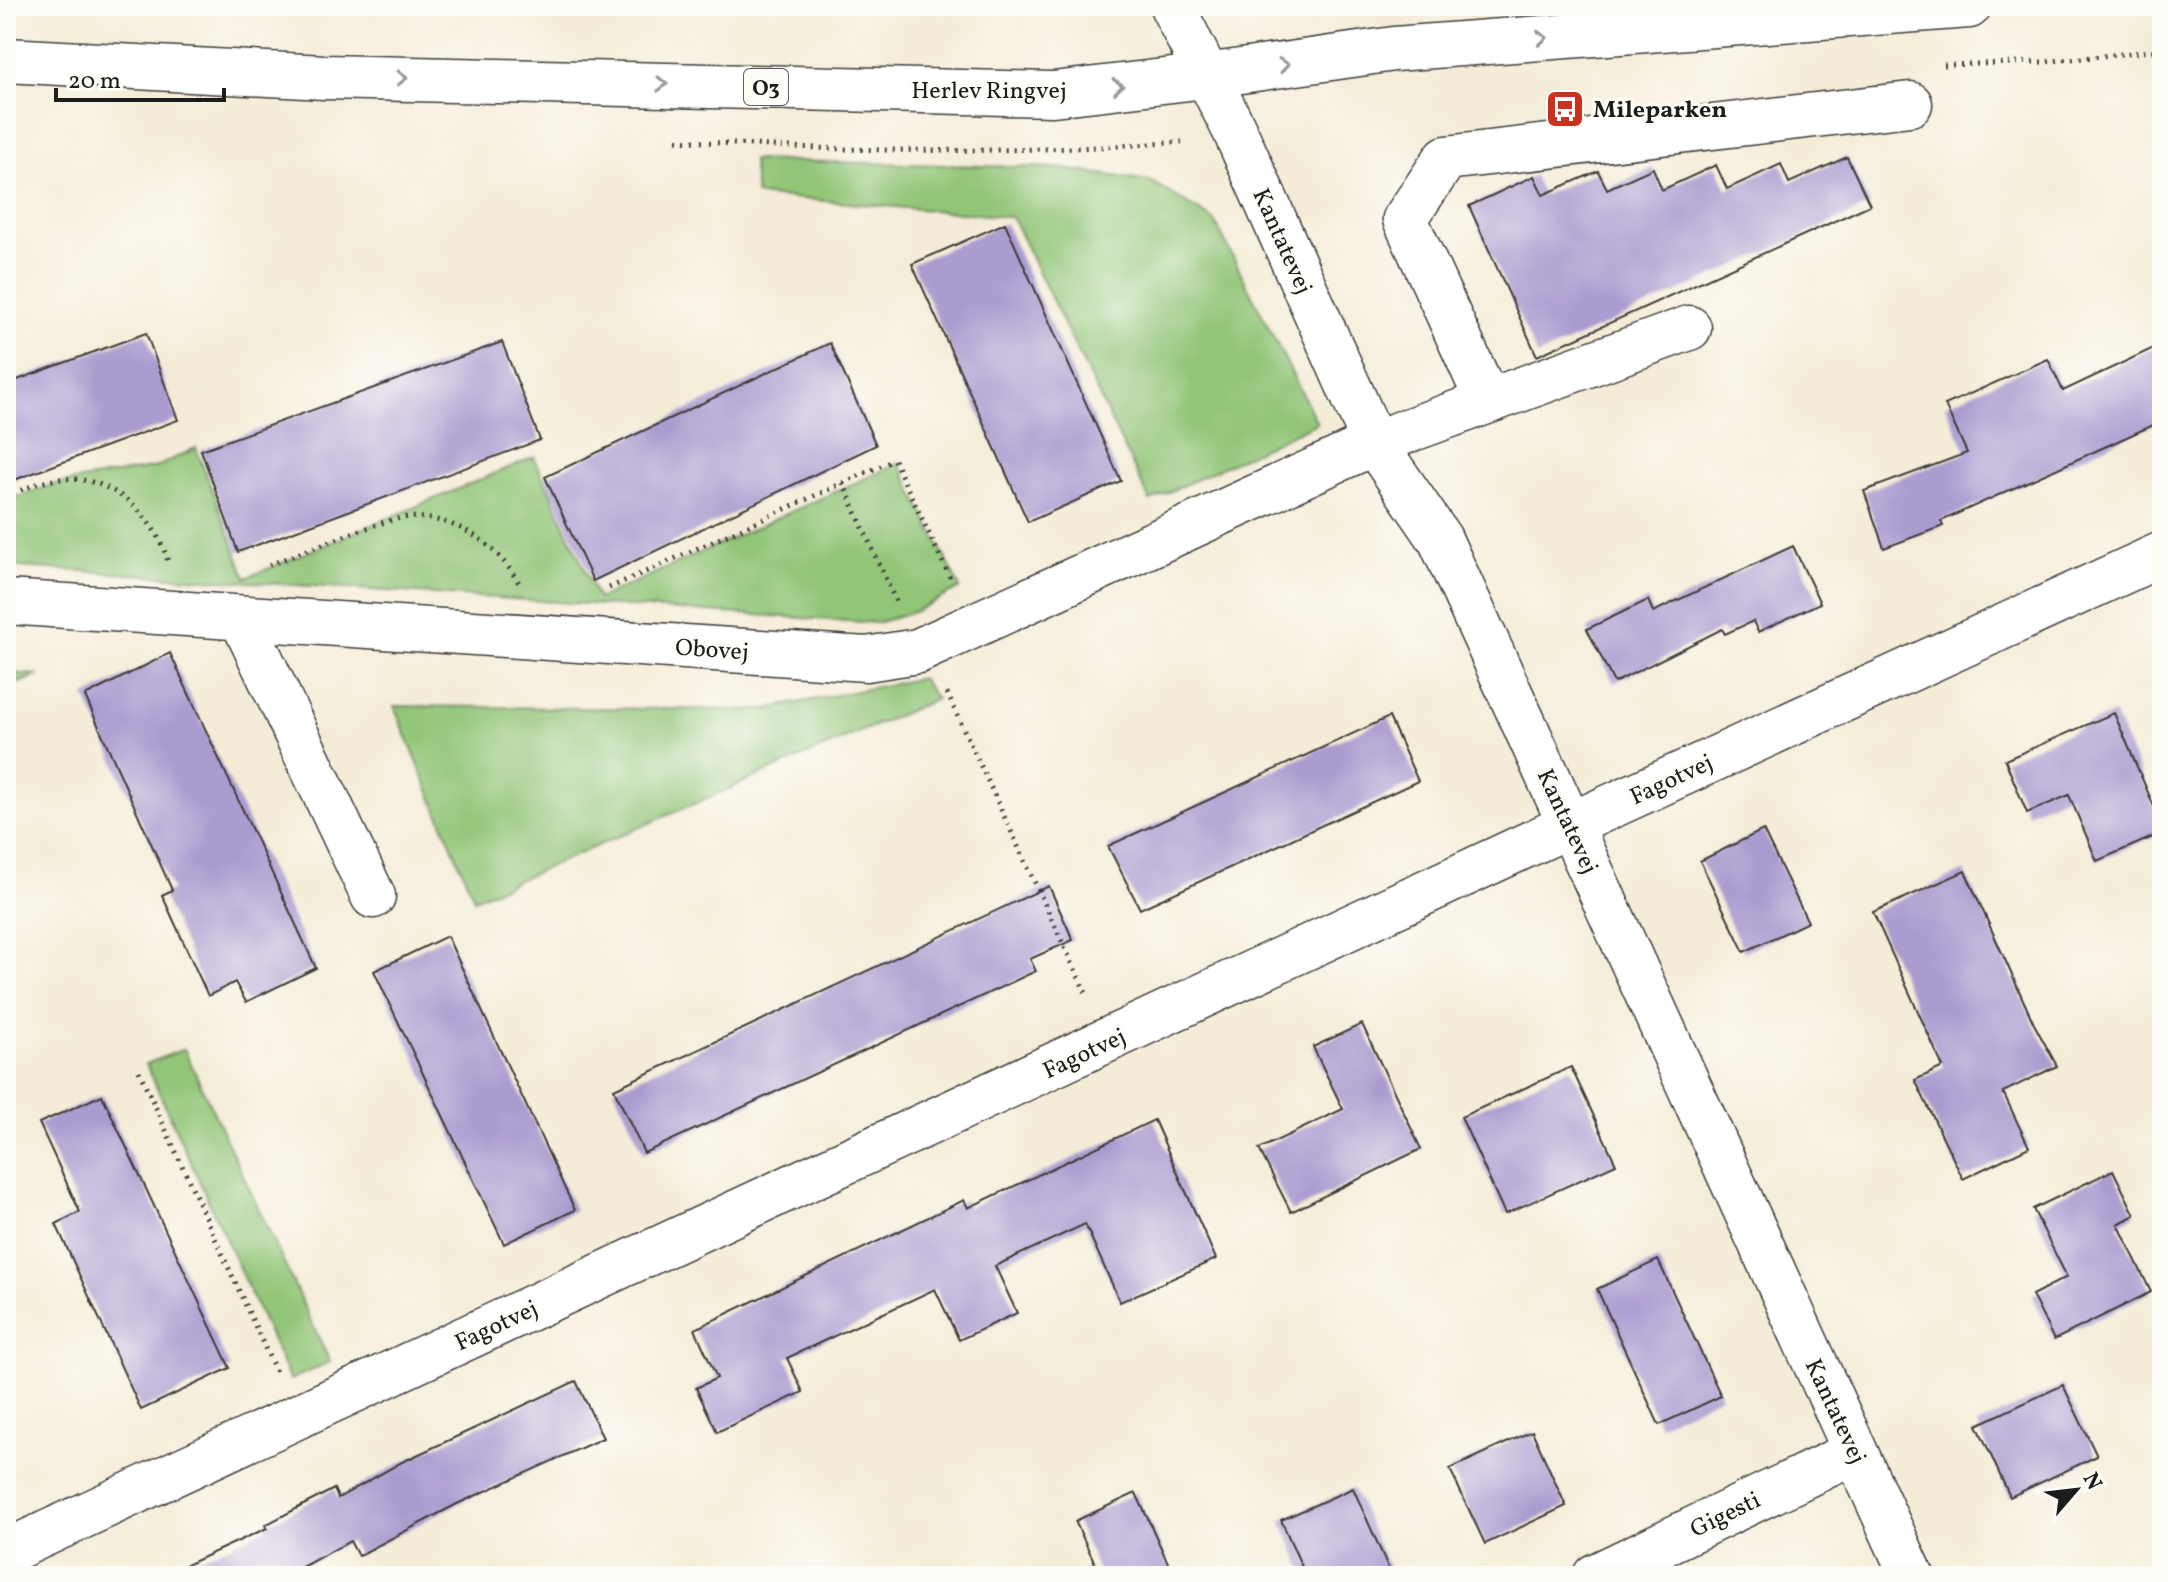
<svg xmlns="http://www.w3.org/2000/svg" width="2168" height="1582" font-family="Vollkorn,serif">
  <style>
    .green { fill: #91c577; stroke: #56704a; stroke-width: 2 }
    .building { fill: #ab9cd0 }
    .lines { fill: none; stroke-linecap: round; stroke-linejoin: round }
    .minor-casing { stroke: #3c3b38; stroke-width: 47 }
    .major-casing { stroke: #3c3b38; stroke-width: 47 }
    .path { stroke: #3c3b38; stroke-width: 5; stroke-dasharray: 2 6; stroke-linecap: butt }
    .minor { stroke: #fff; stroke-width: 44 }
    .major { stroke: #fff; stroke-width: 44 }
    .oneway { stroke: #999 }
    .labels { text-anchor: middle; stroke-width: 6; stroke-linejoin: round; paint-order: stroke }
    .shield { fill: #fdfcf7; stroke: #605f5e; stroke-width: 2 }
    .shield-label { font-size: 22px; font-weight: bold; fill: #1c1c1c }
    .street-label { font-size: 24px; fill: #1c1c1c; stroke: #fdfcf7 }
    .poi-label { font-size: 24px; font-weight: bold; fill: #1c1c1c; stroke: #fdfcf7; text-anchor: start }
  </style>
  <rect width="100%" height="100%" fill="#fdfcf7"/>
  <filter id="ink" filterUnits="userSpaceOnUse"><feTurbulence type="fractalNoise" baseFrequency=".0125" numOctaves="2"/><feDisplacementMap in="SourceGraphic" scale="16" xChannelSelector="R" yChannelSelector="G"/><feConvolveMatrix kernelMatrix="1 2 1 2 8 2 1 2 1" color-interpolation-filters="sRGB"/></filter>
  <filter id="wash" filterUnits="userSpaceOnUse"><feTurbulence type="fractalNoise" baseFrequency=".006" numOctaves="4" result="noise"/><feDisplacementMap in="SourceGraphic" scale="32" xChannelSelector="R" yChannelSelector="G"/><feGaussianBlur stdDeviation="1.8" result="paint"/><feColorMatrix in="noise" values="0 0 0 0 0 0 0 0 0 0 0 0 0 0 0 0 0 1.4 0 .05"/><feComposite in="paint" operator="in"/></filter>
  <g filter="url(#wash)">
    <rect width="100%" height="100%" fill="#f4ecd7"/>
    <!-- green -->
    <g class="green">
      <path d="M 752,160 L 1057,168 L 1150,181 L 1214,220 L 1317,423 L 1150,501 L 1012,217 L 756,195 Z"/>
      <path d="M 196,448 L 246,578 L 534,457 L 598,599 L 899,463 L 960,588 L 916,611 L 877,623 L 6,566 L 6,501 L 52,485 L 157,467 Z"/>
      <path d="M 6,673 L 39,675 L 6,688 Z"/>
      <path d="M 921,678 L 936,699 L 474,899 L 394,706 L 762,710 Z"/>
      <path d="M 184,1049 L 330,1362 L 290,1380 L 146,1064 Z"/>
    </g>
    <g id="blocks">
      <!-- building -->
      <g class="building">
        <path d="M 1847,157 L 1870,205 L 1537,356 L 1469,206 L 1534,176 L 1543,195 L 1598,171 L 1607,189 L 1653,168 L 1662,190 L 1716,165 L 1727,189 L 1781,164 L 1789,183 Z"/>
        <path d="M 1005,223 L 1121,481 L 1028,522 L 912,264 Z"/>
        <path d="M 146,333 L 178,420 L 6,483 L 6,384 Z"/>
        <path d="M 502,342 L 540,440 L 238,552 L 201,450 Z"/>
        <path d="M 830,343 L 876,445 L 593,581 L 545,477 Z"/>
        <path d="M 2162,344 L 2162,421 L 1941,521 L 1943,526 L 1884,548 L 1864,491 L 1967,453 L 1945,405 L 2048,359 L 2063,391 Z"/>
        <path d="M 1793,546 L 1820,603 L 1758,632 L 1753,621 L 1725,634 L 1722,629 L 1614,683 L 1587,629 L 1648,600 L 1653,612 Z"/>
        <path d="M 170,653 L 316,968 L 246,1002 L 235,982 L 208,996 L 162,895 L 172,890 L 85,696 Z"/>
        <path d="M 2114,713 L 2162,825 L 2162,833 L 2097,861 L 2069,795 L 2027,813 L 2005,760 Z"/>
        <path d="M 1389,717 L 1418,781 L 1140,909 L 1108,846 Z"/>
        <path d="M 1763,830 L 1808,922 L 1744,952 L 1700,861 Z"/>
        <path d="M 1965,871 L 2034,1024 L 2057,1066 L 2003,1092 L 2029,1147 L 1963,1179 L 1915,1080 L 1943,1067 L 1873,912 Z"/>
        <path d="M 1049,886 L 1073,940 L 1030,959 L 1036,971 L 644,1153 L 614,1089 Z"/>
        <path d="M 447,936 L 575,1210 L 504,1244 L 374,971 Z"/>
        <path d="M 1362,1024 L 1421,1149 L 1291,1212 L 1259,1149 L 1343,1109 L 1313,1047 Z"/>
        <path d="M 1571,1067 L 1616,1164 L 1505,1214 L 1461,1117 Z"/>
        <path d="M 102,1095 L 230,1368 L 141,1410 L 56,1224 L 80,1212 L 39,1123 Z"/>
        <path d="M 1154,1120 L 1216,1259 L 1120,1302 L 1085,1224 L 995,1266 L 1017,1313 L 959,1340 L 935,1289 L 787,1358 L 803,1392 L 717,1432 L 696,1388 L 717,1378 L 695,1329 L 964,1200 L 968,1208 Z"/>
        <path d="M 2113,1170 L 2135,1215 L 2118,1224 L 2151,1292 L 2054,1340 L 2032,1295 L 2067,1277 L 2033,1209 Z"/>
        <path d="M 1658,1260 L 1721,1396 L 1659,1425 L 1597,1289 Z"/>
        <path d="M 576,1381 L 603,1438 L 457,1504 L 358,1556 L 350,1541 L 285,1576 L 162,1576 L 267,1528 L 265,1525 L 334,1489 L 338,1498 L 402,1462 Z"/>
        <path d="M 2063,1385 L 2097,1456 L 2010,1497 L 1977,1425 Z"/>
        <path d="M 1532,1431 L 1566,1506 L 1485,1544 L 1450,1469 Z"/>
        <path d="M 1353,1488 L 1392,1576 L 1306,1576 L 1281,1520 Z"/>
        <path d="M 1136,1493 L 1174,1576 L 1101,1576 L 1075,1521 Z"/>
      </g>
    </g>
  </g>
  <g filter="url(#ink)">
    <use href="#blocks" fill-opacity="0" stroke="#3c3b38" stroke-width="2"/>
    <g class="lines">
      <!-- minor casing -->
      <g class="minor-casing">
        <g id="minor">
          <path d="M 1172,6 L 1234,129 L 1374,443 L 1440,539 L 1912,1576"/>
          <path d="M 1487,400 L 1405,219 L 1446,158 L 1910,104"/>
          <path d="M 6,602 L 866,659 L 918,651 L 1374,443 L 1689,328"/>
          <path d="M 242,619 L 373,896"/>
          <path d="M 6,1552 L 1570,825 L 2162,554"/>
          <path d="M 1595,1576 L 1855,1452"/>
        </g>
      </g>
      <!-- major casing -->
      <g class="major-casing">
        <path id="major" d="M 6,60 L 324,77 L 1053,94 L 1206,76 L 1394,49 L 1969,6"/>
      </g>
      <!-- path -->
      <g class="path">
        <path d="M 1944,65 L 2042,62 L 2162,50"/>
        <path d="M 677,140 C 846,153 1013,154 1182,142"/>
        <path d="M 843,483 L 894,460 L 952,582"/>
        <path d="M 6,496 C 20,491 34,484 48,481 C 103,468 154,511 168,562"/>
        <path d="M 269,565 C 296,555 386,517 410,517 C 459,518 496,543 520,585"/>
        <path d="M 609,588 L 843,483 L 896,602"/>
        <path d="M 947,693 L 1086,993"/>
        <path d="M 139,1071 L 276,1372"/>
      </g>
      <!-- minor -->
      <use href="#minor" class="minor"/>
      <!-- major -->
      <use href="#major" class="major"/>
    </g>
    <!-- one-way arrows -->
    <defs><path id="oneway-chevron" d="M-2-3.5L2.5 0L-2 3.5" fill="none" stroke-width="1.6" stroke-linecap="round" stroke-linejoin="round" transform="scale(2)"/></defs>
    <g class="oneway">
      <use href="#oneway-chevron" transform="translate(1542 38) rotate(-4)"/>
      <use href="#oneway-chevron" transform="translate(1284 65) rotate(-8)"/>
      <use href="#oneway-chevron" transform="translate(402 78) rotate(1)"/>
      <use href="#oneway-chevron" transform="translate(662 84) rotate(1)"/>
      <use href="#oneway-chevron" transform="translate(1118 86) rotate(-6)"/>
    </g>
  </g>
  <!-- icons -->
  <defs>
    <g id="bus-square" transform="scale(2)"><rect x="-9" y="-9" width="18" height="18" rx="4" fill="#c8321e" stroke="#fdfcf7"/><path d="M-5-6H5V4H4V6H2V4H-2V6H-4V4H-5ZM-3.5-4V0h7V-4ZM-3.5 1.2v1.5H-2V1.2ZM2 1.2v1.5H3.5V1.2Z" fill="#fff"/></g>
  </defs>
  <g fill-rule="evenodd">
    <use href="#bus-square" x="1565" y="109"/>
  </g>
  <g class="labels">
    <!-- shield labels -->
    <rect class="shield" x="744" y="69" width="44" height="36" rx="6"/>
    <g class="shield-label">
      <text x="766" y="95">O3</text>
    </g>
    <!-- street labels -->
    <g class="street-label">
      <text x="989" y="98">Herlev Ringvej</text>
      <text transform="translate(1283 241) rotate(66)" y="8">Kantatevej</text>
      <text transform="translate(712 649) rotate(4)" y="8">Obovej</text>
      <text transform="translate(1671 779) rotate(-25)" y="8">Fagotvej</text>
      <text transform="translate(1568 821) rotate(65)" y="8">Kantatevej</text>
      <text transform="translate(1084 1053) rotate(-25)" y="8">Fagotvej</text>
      <text transform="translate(496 1325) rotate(-25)" y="8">Fagotvej</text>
      <text transform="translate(1836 1411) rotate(65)" y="8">Kantatevej</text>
      <text transform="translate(1725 1514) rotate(-26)" y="8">Gigesti</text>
    </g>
    <!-- poi labels -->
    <g class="poi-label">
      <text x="1593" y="117">Mileparken</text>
    </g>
  </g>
  <!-- margin -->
  <rect width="2168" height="1582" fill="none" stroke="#fdfcf7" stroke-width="32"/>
  <!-- north arrow -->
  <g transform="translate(2076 1490) rotate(62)" stroke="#fdfcf7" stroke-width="6" paint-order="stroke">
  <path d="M0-6L14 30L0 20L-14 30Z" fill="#1c1c1c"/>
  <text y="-12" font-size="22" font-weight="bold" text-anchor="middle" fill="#1c1c1c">N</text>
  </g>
  <!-- scale -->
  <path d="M56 88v12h168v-12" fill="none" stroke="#1c1c1c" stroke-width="4"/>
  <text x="68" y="88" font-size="24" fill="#1c1c1c" stroke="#fdfcf7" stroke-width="6" paint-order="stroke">20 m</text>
</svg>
